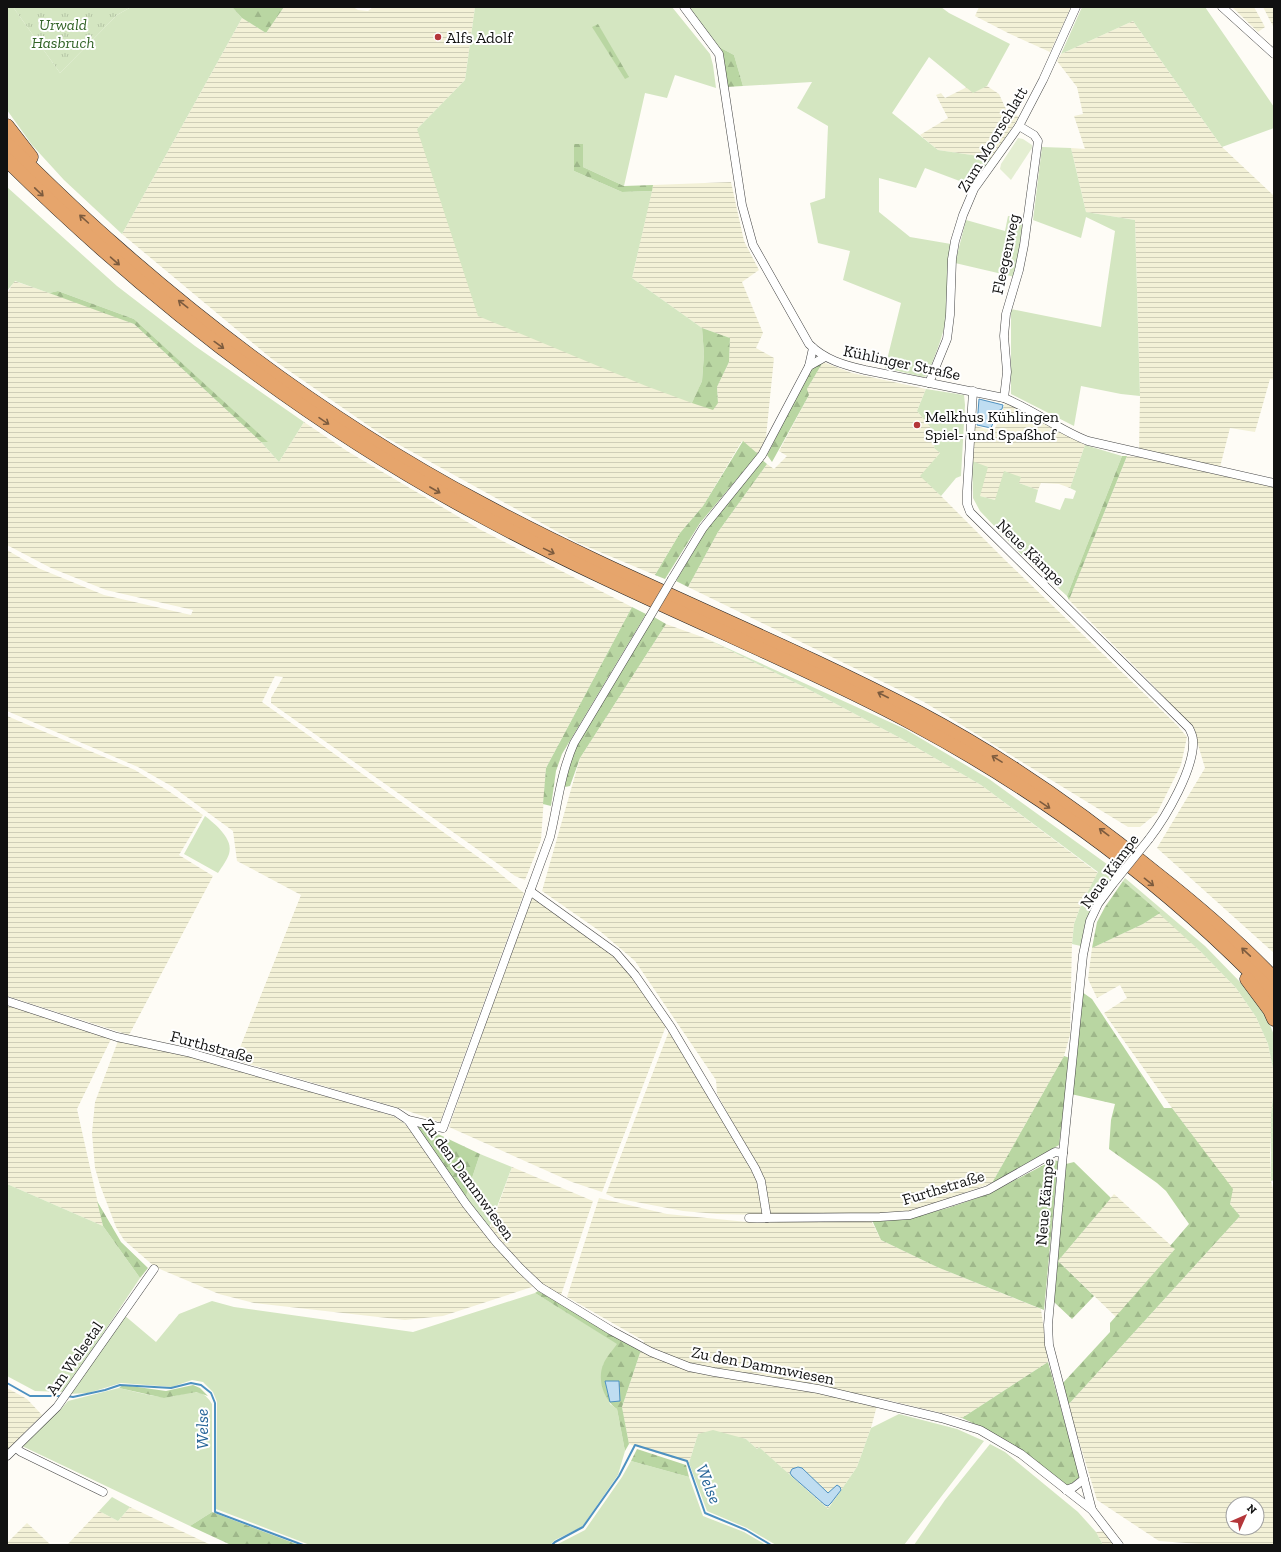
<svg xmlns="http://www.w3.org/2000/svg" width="1281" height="1552" font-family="'Zilla Slab',serif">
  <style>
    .farmland { fill: url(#farmland-rules); fill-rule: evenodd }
    .grass { fill: #d4e6c1 }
    .forest { fill: url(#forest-firs) }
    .park { fill: url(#park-tufts) }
    .pitch { fill: #e4eed2 }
    .water { fill: #bfddf1; stroke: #4d91c1 }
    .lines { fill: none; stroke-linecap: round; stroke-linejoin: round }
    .stream { stroke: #4d91c1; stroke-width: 2 }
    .street-casing { stroke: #444; stroke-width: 9 }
    .highway-casing { stroke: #222; stroke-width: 15 }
    .street { stroke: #fff; stroke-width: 8 }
    .highway { stroke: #e6a56c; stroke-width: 14 }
    .street-bridge-casing { stroke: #444; stroke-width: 9; stroke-linecap: butt }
    .street-bridge { stroke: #fff; stroke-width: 8 }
    .oneway { stroke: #7c5b3e }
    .poi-dot { fill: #b4363a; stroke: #fff; stroke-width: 1.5 }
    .labels { text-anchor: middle; stroke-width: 4; stroke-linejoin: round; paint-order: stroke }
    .park-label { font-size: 16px; font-style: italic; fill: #326327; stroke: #fff }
    .poi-label { font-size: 16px; fill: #111; stroke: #fff; text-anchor: start }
    .street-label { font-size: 16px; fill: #111; stroke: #fff }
    .water-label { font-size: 17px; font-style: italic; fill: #256498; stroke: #fff }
  </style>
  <defs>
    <pattern id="farmland-rules" width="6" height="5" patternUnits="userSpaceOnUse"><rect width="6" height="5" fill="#f3f1d7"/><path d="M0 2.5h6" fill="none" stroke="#cfceb8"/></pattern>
    <pattern id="forest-firs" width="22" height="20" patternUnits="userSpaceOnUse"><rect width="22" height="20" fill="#b9d6a2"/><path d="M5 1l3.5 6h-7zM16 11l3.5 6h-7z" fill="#9eb78a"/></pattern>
    <pattern id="park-tufts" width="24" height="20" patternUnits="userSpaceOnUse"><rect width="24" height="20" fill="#d4e6c1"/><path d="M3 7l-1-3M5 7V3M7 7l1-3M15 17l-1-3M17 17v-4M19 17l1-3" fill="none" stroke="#b5c4a5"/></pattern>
  </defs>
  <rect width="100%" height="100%" fill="#fefcf6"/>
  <!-- farmland -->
  <g class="farmland">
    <path d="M 284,7 L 353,7 L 358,10 L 368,11 L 373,7 L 475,7 L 465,80 L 417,129 L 718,403 L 717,387 L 729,362 L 730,338 L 702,328 L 632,278 L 653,185 L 731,182 L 744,241 L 759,270 L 742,282 L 763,333 L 756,348 L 774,358 L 766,437 L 758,454 L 742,441 L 703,506 L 680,533 L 655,575 L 576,542 L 385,437 L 272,359 L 122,234 L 242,18 L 266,33 Z"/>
    <path d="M 979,7 L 1071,7 L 1050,52 L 1010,34 L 975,16 Z"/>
    <path d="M 1232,7 L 1254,7 L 1265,27 L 1258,32 Z"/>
    <path d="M 1263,7 L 1274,7 L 1274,28 Z"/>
    <path d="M 1133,21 L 1222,147 L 1274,196 L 1274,380 L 1270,379 L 1255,432 L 1230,428 L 1220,467 L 1139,450 L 1140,396 L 1135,220 L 1086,212 L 1071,148 L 1085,149 L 1074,116 L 1083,114 L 1077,87 L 1057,61 L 1061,54 Z"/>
    <path d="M 987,86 L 999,94 L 1006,109 L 1019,117 L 992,158 L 938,150 L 920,135 L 948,118 L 936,95 L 941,93 L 945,98 L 967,87 L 973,92 Z"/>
    <path d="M 14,281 L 91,307 L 134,324 L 261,442 L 279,462 L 304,422 L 347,451 L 481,530 L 632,607 L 546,768 L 541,840 L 525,880 L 515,876 L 271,703 L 271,698 L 283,677 L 275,676 L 262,702 L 492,867 L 524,893 L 440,1122 L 402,1109 L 235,1060 L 301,895 L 237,861 L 233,831 L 173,787 L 138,767 L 7,711 L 7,550 L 38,568 L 104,595 L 191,615 L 193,610 L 106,590 L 51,568 L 7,545 L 7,294 Z"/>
    <path d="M 823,362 L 852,373 L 926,389 L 917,411 L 936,434 L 934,448 L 940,453 L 921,476 L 1006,561 L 1177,725 L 1187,737 L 1181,765 L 1157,813 L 1140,827 L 1128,827 L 924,702 L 688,587 L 718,532 L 767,464 L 774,469 L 787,456 L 779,451 L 809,395 L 807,389 Z"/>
    <path d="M 1005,403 L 1024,410 L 1085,445 L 1070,488 L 1059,484 L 1041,483 L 1038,490 L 1019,483 L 995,500 L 980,496 L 972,461 L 975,426 L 994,431 Z"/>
    <path d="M 1127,456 L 1139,457 L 1274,487 L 1274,953 L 1157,848 L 1205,768 L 1193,728 L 1151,683 L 1069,600 Z"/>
    <path d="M 666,624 L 705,638 L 806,688 L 902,739 L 981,785 L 1098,873 L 1081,905 L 1074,924 L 1072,944 L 1070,1035 L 1064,1056 L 992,1183 L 910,1212 L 771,1217 L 757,1166 L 717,1094 L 716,1080 L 635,961 L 601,932 L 542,891 L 580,758 Z"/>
    <path d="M 7,716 L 135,770 L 170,792 L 203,815 L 179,855 L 213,876 L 129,1035 L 7,996 Z"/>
    <path d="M 531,896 L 615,956 L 635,978 L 666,1026 L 602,1192 L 572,1182 L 449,1127 Z"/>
    <path d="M 1160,913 L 1200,951 L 1236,988 L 1256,1017 L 1268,1044 L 1274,1073 L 1270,1154 L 1271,1181 L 1274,1193 L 1274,1545 L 1213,1545 L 1159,1541 L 1097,1500 L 1068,1405 L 1240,1216 L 1230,1204 L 1232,1189 L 1172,1108 L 1104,1013 L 1127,998 L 1120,985 L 1097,998 L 1088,979 L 1092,948 L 1143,924 ZM 1233,1504 L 1257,1504 L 1257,1528 L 1233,1528 Z"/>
    <path d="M 7,1003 L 111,1039 L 77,1109 L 103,1226 L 7,1184 Z"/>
    <path d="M 669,1031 L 758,1179 L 764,1215 L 717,1214 L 683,1211 L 615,1198 L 606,1194 Z"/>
    <path d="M 118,1041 L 188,1055 L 393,1116 L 404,1123 L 414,1135 L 453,1194 L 524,1278 L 535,1286 L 443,1316 L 405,1320 L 254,1303 L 219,1294 L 155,1267 L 124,1240 L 116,1227 L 100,1185 L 95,1168 L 92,1133 L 95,1102 Z"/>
    <path d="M 512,1167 L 593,1201 L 560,1298 L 539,1284 L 490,1228 Z"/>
    <path d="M 1114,1194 L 1175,1249 L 1116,1317 L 1058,1261 Z"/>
    <path d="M 599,1198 L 667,1214 L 757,1223 L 870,1218 L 881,1240 L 937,1267 L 1041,1309 L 1048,1362 L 962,1418 L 879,1398 L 871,1428 L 857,1467 L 828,1509 L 762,1450 L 759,1447 L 757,1449 L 746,1439 L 698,1434 L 689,1463 L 629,1444 L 622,1407 L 644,1341 L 567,1297 Z"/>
    <path d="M 7,1388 L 27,1399 L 42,1415 L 7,1450 Z"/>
    <path d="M 130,1507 L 211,1545 L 67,1545 L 99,1511 L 118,1521 Z"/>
    <path d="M 27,1523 L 51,1545 L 7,1545 L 7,1543 Z"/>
    <path d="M 1105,1531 L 1117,1545 L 1103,1545 L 1096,1532 Z"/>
  </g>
  <!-- grass -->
  <g class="grass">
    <path d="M 7,7 L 13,7 L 60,73 L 117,15 L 131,7 L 232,7 L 242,18 L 122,234 L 64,180 L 32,145 L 7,110 Z"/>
    <path d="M 475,7 L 672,7 L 710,54 L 713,65 L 716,88 L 675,75 L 667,98 L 645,93 L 624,186 L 583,167 L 583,144 L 574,144 L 574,171 L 622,192 L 652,191 L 632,278 L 702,328 L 704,354 L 702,381 L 692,403 L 646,386 L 478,316 L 417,129 L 465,80 Z"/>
    <path d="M 688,7 L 941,7 L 949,13 L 1010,44 L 987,86 L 973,93 L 929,57 L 892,113 L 938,150 L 992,158 L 973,186 L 925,168 L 916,188 L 879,178 L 879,212 L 910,237 L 951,244 C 947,269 948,293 946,318 C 943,338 934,357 927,376 L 923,377 L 885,368 L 901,303 L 843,280 L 850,251 L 818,243 L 810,203 L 825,198 L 828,126 L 797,108 L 812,82 L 743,86 L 734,55 L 719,47 Z"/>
    <path d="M 1082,7 L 1205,7 L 1274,107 L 1274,128 L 1222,147 L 1133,21 L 1061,54 Z"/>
    <path d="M 1042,147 L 1071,148 L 1086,212 L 1135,220 L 1140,396 L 1121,394 L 1081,386 L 1074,426 L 1011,394 L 1011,309 L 1101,327 L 1115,231 L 1086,217 L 1081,238 L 1033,220 Z"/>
    <path d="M 7,187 L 117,286 L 195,346 L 304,422 L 279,462 L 261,442 L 267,442 L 134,319 L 58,291 L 49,293 L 15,281 L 7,291 Z"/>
    <path d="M 1008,216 L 1018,218 L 1024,217 L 1015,277 L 955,263 L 966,220 L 1005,231 Z"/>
    <path d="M 926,389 L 964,395 L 965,405 L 961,476 L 956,478 L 941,496 L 920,476 L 940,453 L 934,448 L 936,434 L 917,411 Z"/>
    <path d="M 1085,445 L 1122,456 L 1067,596 L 1019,552 L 980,511 L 973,498 L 972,461 L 988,467 L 980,496 L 995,500 L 1004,471 L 1021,477 L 1019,483 L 1038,490 L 1035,502 L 1060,510 L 1065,498 L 1073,499 L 1076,491 L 1070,488 Z"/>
    <path d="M 705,638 L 905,729 L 989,779 L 1118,872 L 1090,911 L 1084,928 L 1081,946 L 1072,944 L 1074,924 L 1081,905 L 1098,872 L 981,785 L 902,739 L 806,688 Z"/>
    <path d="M 205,816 C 215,824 234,839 229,854 C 227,860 222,867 218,873 L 184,854 Z"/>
    <path d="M 1125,878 L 1205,946 L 1242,984 L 1266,1015 L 1274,1035 L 1274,1073 L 1268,1044 L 1256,1017 L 1236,988 L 1200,951 L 1123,881 Z"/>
    <path d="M 1274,1087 L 1274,1180 L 1271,1181 L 1271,1115 Z"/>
    <path d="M 480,1154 L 512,1167 L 489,1228 L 465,1199 Z"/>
    <path d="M 7,1184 L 103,1226 L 140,1278 L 64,1392 L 35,1391 L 7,1376 Z"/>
    <path d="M 535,1293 L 618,1344 L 603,1365 L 610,1404 L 617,1409 L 625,1451 L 618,1475 L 582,1527 L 555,1540 L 550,1545 L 310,1545 L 216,1509 L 217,1402 L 213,1392 L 203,1382 L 192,1380 L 172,1387 L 121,1383 L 88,1393 L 68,1394 L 124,1315 L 156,1342 L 179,1314 L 212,1301 L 234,1307 L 413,1332 Z"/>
    <path d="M 119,1388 C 133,1391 147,1395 161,1397 C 180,1400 198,1380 212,1404 L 212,1512 L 190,1526 L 22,1446 L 61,1409 L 68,1401 Z"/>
    <path d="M 899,1414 L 957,1429 L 984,1441 L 904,1545 L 776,1545 L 747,1528 L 707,1511 L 689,1463 L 698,1434 L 713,1430 L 746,1439 L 757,1449 L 759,1447 L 828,1509 L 857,1467 L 871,1428 Z"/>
    <path d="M 990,1444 L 1005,1452 L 1078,1512 L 1096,1532 L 1103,1545 L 914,1545 L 945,1500 Z"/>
    <path d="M 631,1461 L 689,1477 L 703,1516 L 744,1532 L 766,1545 L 556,1545 L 585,1530 L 622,1477 Z"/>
    <path d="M 112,1497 L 130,1507 L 118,1521 L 99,1511 Z"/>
  </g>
  <!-- forest -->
  <g class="forest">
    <path d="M 232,7 L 284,7 L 266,33 L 242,18 Z"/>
    <path d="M 598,24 L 629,77 L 625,79 L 592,27 Z"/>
    <path d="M 719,47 L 734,55 L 743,86 L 726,87 Z"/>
    <path d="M 574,144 L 583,144 L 583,167 L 624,186 L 653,185 L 652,191 L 622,192 L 574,171 Z"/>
    <path d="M 58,291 L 134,319 L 268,442 L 261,442 L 134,324 L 49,293 Z"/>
    <path d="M 702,328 L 730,338 L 729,362 L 717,387 L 718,403 L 713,410 L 692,403 L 702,381 L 704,354 Z"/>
    <path d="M 823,362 L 807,389 L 809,395 L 772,462 L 767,455 L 811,368 Z"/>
    <path d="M 743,441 L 758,454 L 700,523 L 665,579 L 655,575 L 680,533 L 703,506 Z"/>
    <path d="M 1122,456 L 1127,456 L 1069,600 L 1067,596 Z"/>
    <path d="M 761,459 L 767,464 L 718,532 L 688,587 L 676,581 L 708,527 Z"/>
    <path d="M 632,607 L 646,614 L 562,754 L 556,771 L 551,806 L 543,804 L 546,768 Z"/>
    <path d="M 654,617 L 666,624 L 580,758 L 570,786 L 565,787 C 565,785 563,783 563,781 C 561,762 639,642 654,617 Z"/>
    <path d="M 1123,881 L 1160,913 L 1143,924 L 1092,948 L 1097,922 L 1105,907 Z"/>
    <path d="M 1082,992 L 1092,999 L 1164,1108 L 1172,1108 L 1233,1189 L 1230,1204 L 1240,1216 L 1068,1405 L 1062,1384 L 1110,1332 L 1110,1323 L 1175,1249 L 1170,1246 L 1189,1224 L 1166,1191 L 1157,1183 L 1109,1149 L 1111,1120 L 1115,1104 L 1071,1094 Z"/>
    <path d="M 1064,1056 L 1070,1058 L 1059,1145 L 992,1183 Z"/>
    <path d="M 419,1125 L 480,1154 L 465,1199 L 418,1131 Z"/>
    <path d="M 1053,1160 L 1058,1161 L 1044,1310 L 937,1267 L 881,1240 L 871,1218 L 909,1218 L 948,1208 L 989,1194 Z"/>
    <path d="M 1074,1162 L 1111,1198 L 1058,1261 L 1094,1296 L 1072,1319 L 1054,1302 L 1066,1164 Z"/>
    <path d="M 97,1201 L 121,1242 L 148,1268 L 140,1278 L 103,1226 Z"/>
    <path d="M 538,1291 L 641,1350 L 622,1407 L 629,1444 L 625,1451 L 617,1409 C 604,1400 597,1380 603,1365 C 606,1357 613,1350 617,1344 L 535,1293 Z"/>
    <path d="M 1048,1362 L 1080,1477 L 1067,1487 C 1033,1461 1001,1435 962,1418 Z"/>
    <path d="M 123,1385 L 166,1391 L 193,1385 L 200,1388 L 208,1396 L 196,1392 L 164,1398 L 119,1388 Z"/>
    <path d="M 637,1449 L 686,1465 L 689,1477 L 631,1461 Z"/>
    <path d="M 212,1512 L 299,1545 L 231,1545 L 190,1526 Z"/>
  </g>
  <!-- park -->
  <path class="park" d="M 13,7 L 131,7 L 117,15 L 60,73 Z"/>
  <!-- pitch -->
  <path class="pitch" d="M 1018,138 L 1023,139 L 1032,145 L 1032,148 L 1011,180 L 1000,169 L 1001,164 Z"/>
  <!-- water -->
  <g class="water">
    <path d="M 979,399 L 1003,405 L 1002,409 L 998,411 L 991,428 L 977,425 Z"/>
    <path d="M 605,1381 L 619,1381 L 620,1401 L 610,1402 Z"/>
    <path d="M 798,1467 L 802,1468 L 828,1493 L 837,1485 L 840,1487 L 841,1490 L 831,1503 L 828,1506 L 825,1505 L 792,1476 L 790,1473 L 792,1469 Z"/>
  </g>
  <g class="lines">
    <!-- stream -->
    <g class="stream">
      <path d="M 7,1383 L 30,1396 L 60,1396"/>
      <path d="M 67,1396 L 73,1397 L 105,1390 L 120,1385 L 171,1388 L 191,1383 L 201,1385 L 211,1393 L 215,1403 L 215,1512 L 303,1545"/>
      <path d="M 552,1545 L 555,1542 L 583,1527 L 619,1476 L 635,1445 L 687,1461 L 705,1513 L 746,1530 L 771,1545"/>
    </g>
    <!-- street casing -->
    <g class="street-casing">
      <g id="street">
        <path d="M 684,7 L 719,54 L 742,205 L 753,245 L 809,344 C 825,360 844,365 865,370 L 1004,398 C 1034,410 1059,430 1088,441 L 1274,483"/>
        <path d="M 1222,7 L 1274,54"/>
        <path d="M 809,366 L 813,348"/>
        <path d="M 929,383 L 947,339 L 950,315 L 952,259 L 955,241 L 963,215 L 974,189 L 1019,126 L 1043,80 L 1076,7"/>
        <path d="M 973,391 L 967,491 L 967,504 L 970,512 L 1189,728 C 1191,732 1193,736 1193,740 C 1195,768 1166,817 1149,839"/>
        <path d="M 1004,398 L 1007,372 L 1004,336 L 1006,314 L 1019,270 L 1024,245 L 1038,141 L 1034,135 L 1019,126"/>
        <path d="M 672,579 L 703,528 L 762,455 L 809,366 L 825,357"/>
        <path d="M 530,891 L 616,953 L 635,975 L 671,1027 L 755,1168 L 761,1181 L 767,1218"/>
        <path d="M 7,1001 L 117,1037 L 187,1052 L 396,1112 L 408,1120 L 466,1204 L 496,1242 L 520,1268 L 540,1287 L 612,1331 L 651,1352 L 689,1367 L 714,1372 L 818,1389 L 941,1418 L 980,1430 L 1021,1454 L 1092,1510 L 1119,1545"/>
        <path d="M 408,1120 L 443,1128 L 550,837 C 558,804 560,775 574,743 L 649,618"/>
        <path d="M 749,1218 L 880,1217 L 910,1215 L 988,1190 L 1055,1152 L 1063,1153"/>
        <path d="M 16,1448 L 21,1452 L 103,1492"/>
        <path d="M 7,1456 L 57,1407 L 154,1269"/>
        <path d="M 1066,1490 L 1074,1487 L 1084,1479"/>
        <path d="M 1092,1510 L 1049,1345 L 1048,1325 L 1063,1153 L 1083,955 L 1090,921 L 1098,904 L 1112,885"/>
      </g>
    </g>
    <!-- highway casing -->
    <g class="highway-casing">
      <g id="highway">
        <path d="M 7,126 L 31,157"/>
        <path d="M 7,144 C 42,178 76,212 113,244 C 225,343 350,434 482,504 C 625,581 776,638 919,713 C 1002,757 1081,812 1154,872 C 1196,905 1237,940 1274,979"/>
        <path d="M 7,160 C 147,298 304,421 478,514 C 559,558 643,596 727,634 C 790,663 853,691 914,724 C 1045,794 1171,888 1274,996"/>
        <path d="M 1247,979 L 1270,1010 L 1274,1019"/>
      </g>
    </g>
    <!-- street -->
    <use href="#street" class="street"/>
    <!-- highway -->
    <use href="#highway" class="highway"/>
    <!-- street-bridge casing -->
    <g class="street-bridge-casing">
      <g id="street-bridge">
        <path d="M 649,618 L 672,579"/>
        <path d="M 1112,885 L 1149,839"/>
      </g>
    </g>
    <!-- street-bridge -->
    <use href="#street-bridge" class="street-bridge"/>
  </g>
  <!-- one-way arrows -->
  <defs><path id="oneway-shaft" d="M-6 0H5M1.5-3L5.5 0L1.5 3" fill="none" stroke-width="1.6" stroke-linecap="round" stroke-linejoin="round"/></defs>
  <g class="oneway">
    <use href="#oneway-shaft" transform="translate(39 192) rotate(44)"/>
    <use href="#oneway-shaft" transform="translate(84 219) rotate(-138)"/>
    <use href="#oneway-shaft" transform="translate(115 261) rotate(41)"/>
    <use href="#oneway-shaft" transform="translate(183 304) rotate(-142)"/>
    <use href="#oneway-shaft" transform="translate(219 345) rotate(36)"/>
    <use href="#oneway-shaft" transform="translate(324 421) rotate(34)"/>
    <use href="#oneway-shaft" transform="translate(435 490) rotate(30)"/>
    <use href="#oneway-shaft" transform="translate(549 551) rotate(26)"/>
    <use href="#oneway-shaft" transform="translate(883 695) rotate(-153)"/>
    <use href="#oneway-shaft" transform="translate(997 759) rotate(-148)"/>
    <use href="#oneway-shaft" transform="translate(1045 805) rotate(34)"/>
    <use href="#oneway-shaft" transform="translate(1104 832) rotate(-143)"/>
    <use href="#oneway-shaft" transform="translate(1149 882) rotate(39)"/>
    <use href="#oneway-shaft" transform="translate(1246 952) rotate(-137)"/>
  </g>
  <!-- markers -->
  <g class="poi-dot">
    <circle cx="438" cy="37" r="4"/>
    <circle cx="917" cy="425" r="4"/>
  </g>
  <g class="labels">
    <!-- park labels -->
    <g class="park-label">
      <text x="63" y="30">Urwald<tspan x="63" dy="18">Hasbruch</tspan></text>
    </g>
    <!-- poi labels -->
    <g class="poi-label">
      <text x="446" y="43">Alfs Adolf</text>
      <text x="925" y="422">Melkhus Kühlingen<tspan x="925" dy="18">Spiel- und Spaßhof</tspan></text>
    </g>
    <!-- street labels -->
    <g class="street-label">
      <text transform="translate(992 139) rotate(-59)" y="6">Zum Moorschlatt</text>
      <text transform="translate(1005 254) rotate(-78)" y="6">Fleegenweg</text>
      <text transform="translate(902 362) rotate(12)" y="6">Kühlinger Straße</text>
      <text transform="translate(1031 552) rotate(44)" y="6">Neue Kämpe</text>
      <text transform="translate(1109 871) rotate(-54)" y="6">Neue Kämpe</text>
      <text transform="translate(212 1046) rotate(15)" y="6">Furthstraße</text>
      <text transform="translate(469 1179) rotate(54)" y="6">Zu den Dammwiesen</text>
      <text transform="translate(943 1187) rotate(-17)" y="6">Furthstraße</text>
      <text transform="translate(1044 1202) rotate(-85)" y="6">Neue Kämpe</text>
      <text transform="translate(74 1358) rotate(-55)" y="6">Am Welsetal</text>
      <text transform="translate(763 1365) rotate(11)" y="6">Zu den Dammwiesen</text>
    </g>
    <!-- water labels -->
    <g class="water-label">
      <text transform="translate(202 1429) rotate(-91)" y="6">Welse</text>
      <text transform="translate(709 1484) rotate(68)" y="6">Welse</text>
    </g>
  </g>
  <!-- border -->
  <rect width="1281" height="1552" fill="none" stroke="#111111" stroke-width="16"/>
  <!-- north arrow -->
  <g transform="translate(1245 1516) rotate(45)"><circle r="19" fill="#ffffff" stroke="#a0a0a0"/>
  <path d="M0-3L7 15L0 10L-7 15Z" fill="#b4363a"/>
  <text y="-6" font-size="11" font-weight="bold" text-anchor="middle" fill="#111111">N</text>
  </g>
</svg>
